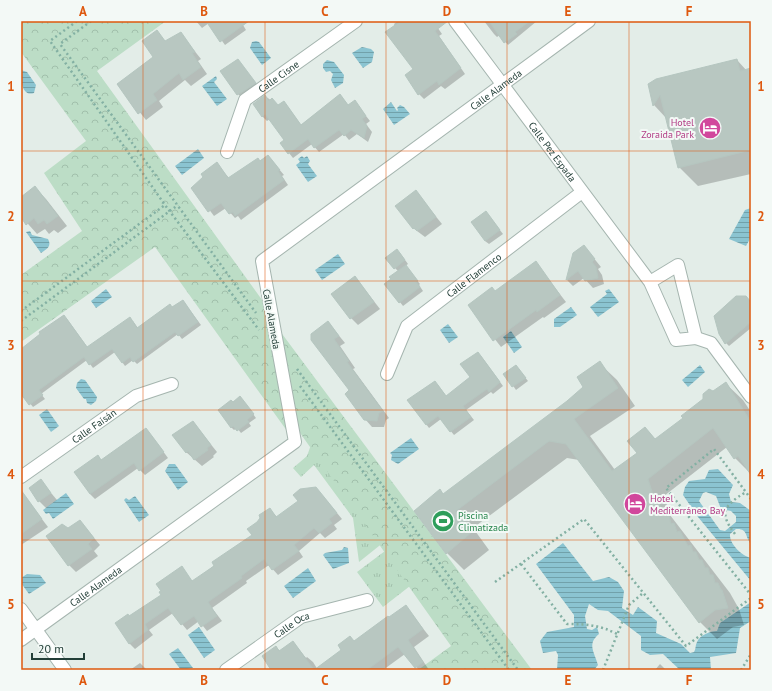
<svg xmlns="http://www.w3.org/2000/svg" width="772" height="691" font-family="'PT Sans',sans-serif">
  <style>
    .grass { fill: url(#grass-tufts) }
    .park { fill: url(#park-crowns) }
    .water { fill: url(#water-rules); fill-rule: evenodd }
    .shadow { fill: #0003 }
    .building { fill: #b8c7c1; stroke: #b5c6c0 }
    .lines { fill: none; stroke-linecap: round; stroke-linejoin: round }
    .minor-casing { stroke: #a5b5af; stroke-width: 14 }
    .path { stroke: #83b0a3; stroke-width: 2.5; stroke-dasharray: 2 3; stroke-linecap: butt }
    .minor { stroke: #fff; stroke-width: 12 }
    .grid { fill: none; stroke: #de580e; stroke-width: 1; stroke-opacity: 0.55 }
    .labels { text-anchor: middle; stroke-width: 4; stroke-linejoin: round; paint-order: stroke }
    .street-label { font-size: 10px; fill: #223e37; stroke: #f3f9f6 }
    .hotel-label { font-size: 10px; fill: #b23c85; stroke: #f3f9f6; text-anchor: end }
    .leisure-label { font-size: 10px; fill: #27864d; stroke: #f3f9f6; text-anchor: start }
    .neatline { fill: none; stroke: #de580e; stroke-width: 1.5 }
    .grid-label { font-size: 13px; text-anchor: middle; font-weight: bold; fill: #de580e }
  </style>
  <defs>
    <pattern id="grass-tufts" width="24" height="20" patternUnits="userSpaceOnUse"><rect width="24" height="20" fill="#bcddc6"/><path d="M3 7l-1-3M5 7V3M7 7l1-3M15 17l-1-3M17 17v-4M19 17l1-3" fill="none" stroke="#a1bfab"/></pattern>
    <pattern id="park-crowns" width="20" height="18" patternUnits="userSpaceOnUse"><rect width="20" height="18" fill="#bcddc6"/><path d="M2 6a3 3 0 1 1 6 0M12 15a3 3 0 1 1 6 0" fill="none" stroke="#a1bfab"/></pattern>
    <pattern id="water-rules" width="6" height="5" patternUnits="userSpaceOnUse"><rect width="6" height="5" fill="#8bc4d1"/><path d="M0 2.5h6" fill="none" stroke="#71a1aa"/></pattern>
  </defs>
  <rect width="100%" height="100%" fill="#e3ede8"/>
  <!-- grass -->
  <g class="grass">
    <path d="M 312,442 L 384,542 L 359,562 L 353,518 L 314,465 L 301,477 L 293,468 L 307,456 Z"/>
    <path d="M 389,548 L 456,647 L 410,586 L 383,607 L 357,572 Z"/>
  </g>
  <!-- park -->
  <path class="park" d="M 21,21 L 166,21 L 97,71 L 270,311 L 271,319 L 532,670 L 418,670 L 451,646 L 293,423 L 295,442 L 155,247 L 21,342 L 21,275 L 82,231 L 44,173 L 86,141 L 21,52 Z"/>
  <!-- water -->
  <g class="water">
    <path d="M 256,41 L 259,42 L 271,58 L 262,65 L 250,48 L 252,42 Z"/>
    <path d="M 362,47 L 371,49 L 374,52 L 372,62 L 363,68 L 352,53 Z"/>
    <path d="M 327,60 L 334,62 L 344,75 L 343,83 L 335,88 L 331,80 L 333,74 L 330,71 L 326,72 L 323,68 L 323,64 Z"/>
    <path d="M 21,70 L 27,72 L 36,85 L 34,93 C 21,97 21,79 21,70 Z"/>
    <path d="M 216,76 L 217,79 L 214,82 L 227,99 L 217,106 L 202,86 Z"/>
    <path d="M 391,102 L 397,111 L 398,110 L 397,108 L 400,105 L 404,107 L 410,114 L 394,125 L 383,109 Z"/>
    <path d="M 198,149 L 204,158 L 182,175 L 175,166 Z"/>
    <path d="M 302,156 L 304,158 L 307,156 L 310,161 L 308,164 L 317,176 L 308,182 L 296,165 L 300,162 L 298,159 Z"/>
    <path d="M 751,208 L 751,237 L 746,246 L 729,239 L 745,210 Z"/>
    <path d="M 30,231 L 32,235 L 48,239 C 52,246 47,249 41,253 L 26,232 Z"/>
    <path d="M 338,254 L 345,264 L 322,280 L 315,270 Z"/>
    <path d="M 106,289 L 112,297 L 96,308 L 91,301 Z"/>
    <path d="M 609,289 L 619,302 L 598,317 L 590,307 L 607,294 L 605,291 Z"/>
    <path d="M 571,307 L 577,315 L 560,327 L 554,327 L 554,319 Z"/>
    <path d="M 448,324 L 458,337 L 449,343 L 440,330 Z"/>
    <path d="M 511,331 L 522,347 L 514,353 L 503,337 Z"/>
    <path d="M 700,365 L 705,372 L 688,387 L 682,380 Z"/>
    <path d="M 81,379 L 85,380 L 97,397 L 96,401 L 91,405 L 87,403 L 86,399 L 84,399 L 76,388 L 77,383 Z"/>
    <path d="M 47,409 L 59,426 L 51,432 L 39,415 Z"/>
    <path d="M 411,438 L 419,449 L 398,464 L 391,460 L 392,455 L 390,453 Z"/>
    <path d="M 169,464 L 175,464 L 188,482 L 178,490 L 165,471 Z"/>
    <path d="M 718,469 L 733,485 L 729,494 L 731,502 L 740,503 L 751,511 L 751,544 C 745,537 748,528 736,529 L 730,534 C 729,544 742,556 751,558 L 751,581 L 698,517 L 683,495 L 685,487 L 689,481 L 705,479 L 709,470 ZM 706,492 L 716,496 L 721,509 L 731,511 L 736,516 L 736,522 L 725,531 L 720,530 L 699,501 L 703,493 Z"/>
    <path d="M 66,493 L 74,504 L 53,519 L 49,513 L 46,514 L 43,510 Z"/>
    <path d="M 135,496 L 149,515 L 139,522 L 124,500 L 126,498 L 129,500 Z"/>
    <path d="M 563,543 L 593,581 L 609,577 L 618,582 L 624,591 L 622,608 L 633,615 L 638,607 L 657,621 L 656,633 L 681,644 L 690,653 L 694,652 C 696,649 695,646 697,642 C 700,635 710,631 717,631 L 720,623 L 751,602 L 751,621 L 740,628 L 736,653 L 710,657 L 711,670 L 680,670 L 663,654 L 650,655 L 641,650 L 641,636 L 608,611 L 598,610 L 589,604 L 585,616 L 587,629 L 592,630 L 597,627 L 599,634 C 587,644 594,651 598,665 L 594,670 L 557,670 L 558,655 L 556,651 L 543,653 L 540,641 L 547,632 L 574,627 L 574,615 L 536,564 Z"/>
    <path d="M 344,547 L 348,548 L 349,563 L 333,569 L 323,555 L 325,553 L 342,550 Z"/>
    <path d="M 308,568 L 316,581 L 293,598 L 284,586 Z"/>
    <path d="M 27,574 L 40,575 L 46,583 L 29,594 L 21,583 L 21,578 Z"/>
    <path d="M 199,627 L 215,650 L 204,658 L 188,635 Z"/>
    <path d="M 178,648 L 193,668 L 181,670 L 169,654 Z"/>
  </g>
  <!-- shadow -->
  <g class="shadow">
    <path d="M 196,21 L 249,21 L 243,25 L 246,30 L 225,45 L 209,23 L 202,28 Z"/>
    <path d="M 398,21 L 433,21 L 442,34 L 439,36 L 465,74 L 445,89 L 441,86 L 424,99 L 419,94 L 415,69 L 394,24 Z"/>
    <path d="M 484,21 L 537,21 L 508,45 L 500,35 L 497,37 L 494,34 Z"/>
    <path d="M 157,32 L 166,42 L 181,34 L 201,59 L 198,61 L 207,74 L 191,86 L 185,80 L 159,101 L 163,107 L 146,120 L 118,85 L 155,58 Z"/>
    <path d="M 238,60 L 258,86 L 241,97 L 238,94 Z"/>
    <path d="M 737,60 L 747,71 L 751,70 L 751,174 L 698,186 L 679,167 L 667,119 L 654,105 L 649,85 Z"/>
    <path d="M 340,95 L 349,106 L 355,102 L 370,121 L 366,124 L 372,132 L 368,142 L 357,134 L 349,140 L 344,134 L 319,152 L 312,144 L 293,158 L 289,153 L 285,141 L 270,119 L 267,121 L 262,116 L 265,96 L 279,106 L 288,107 L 301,125 Z"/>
    <path d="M 268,156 L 284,175 L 282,176 L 288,185 L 241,220 L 238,216 L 235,218 L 226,208 L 214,216 L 193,188 L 217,164 L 229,178 Z"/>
    <path d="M 36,189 L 46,199 L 67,226 L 58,233 L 54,230 L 49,234 L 45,229 L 37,234 L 21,216 L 21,200 Z"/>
    <path d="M 416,192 L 442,224 L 425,237 L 413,228 Z"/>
    <path d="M 486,212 L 503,234 L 489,244 L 485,241 Z"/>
    <path d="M 584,246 L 601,267 L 598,269 L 602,275 L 604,284 L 593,288 L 584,278 L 573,286 L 567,280 L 574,254 Z"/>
    <path d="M 400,253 L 408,264 L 405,266 L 420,284 L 419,285 L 423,291 L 403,306 L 386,284 L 392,279 L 398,271 L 395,268 Z"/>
    <path d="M 535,262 L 566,302 L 544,318 L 543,317 L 501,347 L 469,306 L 496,292 Z"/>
    <path d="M 355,277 L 380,309 L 358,325 L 351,318 Z"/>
    <path d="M 183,301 L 201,325 L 182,339 L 178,334 L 137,364 L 133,360 L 125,366 L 115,352 L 93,368 L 87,360 L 41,394 L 45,399 L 33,407 L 21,392 L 21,350 L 67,319 L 88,348 L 133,321 L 138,328 Z"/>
    <path d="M 751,303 L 751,328 L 729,346 L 726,343 Z"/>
    <path d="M 328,322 L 345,343 L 340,346 L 355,368 L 353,369 L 389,418 L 386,420 L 384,427 L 372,427 L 365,419 L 351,390 Z"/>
    <path d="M 481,356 L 503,386 L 493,394 L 491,392 L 466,410 L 474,420 L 454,435 L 441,419 L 429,428 L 409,401 L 438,385 L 447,397 L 471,377 Z"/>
    <path d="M 599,363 L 617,380 L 635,406 L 590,436 L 615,470 L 638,453 L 645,428 L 656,440 L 684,419 L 725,383 L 743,400 L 751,412 L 751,474 L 735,458 L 727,447 L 664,496 L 670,515 L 730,593 L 739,609 L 744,625 L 733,627 L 717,639 L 700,622 L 579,460 L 567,458 L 473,528 L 489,550 L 464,570 L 447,553 L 440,491 L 444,495 L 567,402 L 585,387 Z"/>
    <path d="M 516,366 L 528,381 L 516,390 L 505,374 Z"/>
    <path d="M 240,397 L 256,418 L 249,423 L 251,426 L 241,433 L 237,428 L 234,430 L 231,427 L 233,403 Z"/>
    <path d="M 193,422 L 217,452 L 213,456 L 214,457 L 202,466 L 186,452 Z"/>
    <path d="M 151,435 L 168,458 L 145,475 L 138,468 L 95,499 L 90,494 L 98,456 L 102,461 Z"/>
    <path d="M 41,481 L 57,500 L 46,508 L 39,501 Z"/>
    <path d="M 323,496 L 342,519 L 334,525 L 337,529 L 325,538 L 320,533 L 299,551 L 303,557 L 278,575 L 269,565 L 246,581 L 247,583 L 212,608 L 222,621 L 207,631 L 199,621 L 187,630 L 173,613 L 149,630 L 153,635 L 135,649 L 130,644 L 129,617 L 162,595 L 181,568 L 193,582 L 253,535 L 258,522 L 270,509 L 277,517 Z"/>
    <path d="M 21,502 L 29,502 L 48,527 L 21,545 Z"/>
    <path d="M 80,521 L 100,545 L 94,551 L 98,556 L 76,572 L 69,565 L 68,529 Z"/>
    <path d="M 406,607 L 429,636 L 414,647 L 429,670 L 419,670 L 405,654 L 383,670 L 333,670 L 354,642 Z"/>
    <path d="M 293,642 L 306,658 L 307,657 L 313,662 L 318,670 L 272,670 L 276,647 L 280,651 Z"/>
    <path d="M 140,663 L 147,670 L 130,670 Z"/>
    <path d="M 660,664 L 666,670 L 655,670 Z"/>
  </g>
  <!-- building -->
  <g class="building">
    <path d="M 206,21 L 249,21 L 220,42 Z"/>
    <path d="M 401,21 L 448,21 L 435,31 L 461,68 L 439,85 L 437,81 L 418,95 L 405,75 L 413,69 L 385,32 Z"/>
    <path d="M 489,21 L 530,21 L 515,32 L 517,34 L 504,43 Z"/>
    <path d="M 157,30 L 165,41 L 181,32 L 195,52 L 192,53 L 201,67 L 183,80 L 179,73 L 153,94 L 157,100 L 138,114 L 117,84 L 153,57 L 142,41 Z"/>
    <path d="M 238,59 L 256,83 L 237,95 L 220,71 Z"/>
    <path d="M 737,59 L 740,71 L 751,68 L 751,150 L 678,168 L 660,95 L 653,106 L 648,84 L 656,79 Z"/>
    <path d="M 340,94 L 348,105 L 355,100 L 366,116 L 362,119 L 367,126 L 364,138 L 351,130 L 344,136 L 339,130 L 314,148 L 308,139 L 288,154 L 280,143 L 284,140 L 265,114 L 262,117 L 253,104 L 265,95 L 269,101 L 272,98 L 278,105 L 284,101 L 301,125 Z"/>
    <path d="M 268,155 L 280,170 L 278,171 L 284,180 L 235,216 L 233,212 L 229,214 L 221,203 L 208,212 L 191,188 L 203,177 L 201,174 L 217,162 L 228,178 L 258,158 L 260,161 Z"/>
    <path d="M 35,186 L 58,216 L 47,224 L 44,220 L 38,224 L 34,218 L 26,225 L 21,217 L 21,197 Z"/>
    <path d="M 416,190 L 436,217 L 417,231 L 414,228 L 413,229 L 395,206 Z"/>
    <path d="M 486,211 L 500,230 L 485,241 L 471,222 Z"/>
    <path d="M 584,245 L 595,259 L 592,262 L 596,267 L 598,278 L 585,281 L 578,271 L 566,280 L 573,253 Z"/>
    <path d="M 397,249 L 405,260 L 394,269 L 385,258 Z"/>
    <path d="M 536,261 L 560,295 L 537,312 L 536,310 L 493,341 L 468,305 L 492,287 L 495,291 Z"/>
    <path d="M 406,265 L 418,281 L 416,282 L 420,287 L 399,303 L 384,284 L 391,279 L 389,277 Z"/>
    <path d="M 355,276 L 374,302 L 350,319 L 331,294 Z"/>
    <path d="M 736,296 L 746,296 L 751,302 L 751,322 L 725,344 L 719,334 L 714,316 Z"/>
    <path d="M 183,300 L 198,322 L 178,336 L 175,332 L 133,362 L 130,357 L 122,363 L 112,349 L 89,365 L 84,357 L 39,390 L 43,395 L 29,405 L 21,394 L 21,349 L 40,334 L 39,332 L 64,315 L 87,347 L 130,317 L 137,328 L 170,304 L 172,307 Z"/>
    <path d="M 328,321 L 339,336 L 334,339 L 349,361 L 347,362 L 383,411 L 379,413 L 377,421 L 364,420 L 345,394 L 349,390 L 311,340 L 311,334 Z"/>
    <path d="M 478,352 L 500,382 L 489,392 L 487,389 L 463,406 L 471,417 L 450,432 L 438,416 L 426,425 L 407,400 L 435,381 L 446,396 L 470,377 L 460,364 Z"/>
    <path d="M 600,361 L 618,388 L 574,419 L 612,471 L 637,453 L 627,441 L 645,427 L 655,439 L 683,418 L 681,416 L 703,399 L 703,394 L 709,389 L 713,391 L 726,382 L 751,422 L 751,475 L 738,456 L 734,459 L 713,428 L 648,479 L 655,501 L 658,501 L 661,508 L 663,508 L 666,516 L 669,515 L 671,524 L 674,523 L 677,532 L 680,531 L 688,546 L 691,545 L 693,552 L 696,552 L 699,560 L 702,560 L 705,568 L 708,568 L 710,575 L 713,575 L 715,583 L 718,583 L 721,590 L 722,590 L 728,608 L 715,610 L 699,623 L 566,444 L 549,441 L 456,511 L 472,532 L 446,554 L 414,511 L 440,489 L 443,494 L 567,401 L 583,387 L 577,377 Z"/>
    <path d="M 516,365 L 526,378 L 512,387 L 503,374 Z"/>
    <path d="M 240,396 L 254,414 L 247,420 L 249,422 L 237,431 L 233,426 L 231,428 L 218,410 L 231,400 L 233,402 Z"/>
    <path d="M 193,421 L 211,445 L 207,448 L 208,450 L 194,460 L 188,451 L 186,453 L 172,435 Z"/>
    <path d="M 146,428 L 164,452 L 139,471 L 134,463 L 90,494 L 74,472 L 98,455 L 101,460 Z"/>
    <path d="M 41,479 L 51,493 L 38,502 L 29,488 Z"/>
    <path d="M 316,487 L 337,513 L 329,519 L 332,523 L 319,533 L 314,528 L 294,545 L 299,551 L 272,570 L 264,559 L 241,576 L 242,578 L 208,602 L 217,616 L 201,627 L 194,616 L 181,625 L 168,608 L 145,624 L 148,630 L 129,644 L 115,623 L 128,614 L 129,616 L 161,595 L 159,592 L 161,591 L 156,584 L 182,566 L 192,581 L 214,566 L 212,562 L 252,535 L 247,529 L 257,522 L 260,518 L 259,515 L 270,508 L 276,517 L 298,501 L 293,495 L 300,489 Z"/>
    <path d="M 21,490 L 42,519 L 21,534 Z"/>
    <path d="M 80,520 L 94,538 L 88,544 L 92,549 L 68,566 L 46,536 L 62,524 L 68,528 Z"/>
    <path d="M 406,605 L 423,629 L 408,640 L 423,662 L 415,668 L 398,647 L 367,670 L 271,670 L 262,656 L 276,646 L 279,651 L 293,641 L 314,670 L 341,650 L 338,645 L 350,636 L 354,641 L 388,616 L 389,617 Z"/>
  </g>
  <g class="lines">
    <!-- minor casing -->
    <g class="minor-casing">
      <g id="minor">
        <path id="s1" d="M 455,21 L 650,282 L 676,340 L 696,338 L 678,265 L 650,282"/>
        <path id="s2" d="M 227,152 L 245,100 L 356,21"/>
        <path d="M 696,338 L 711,343 L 751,397"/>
        <path id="s3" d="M 387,374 L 407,326 L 582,192"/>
        <path id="s4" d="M 21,477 L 136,396 L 172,384"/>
        <path d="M 21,609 L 65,670"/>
        <path id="s5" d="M 21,640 L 295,442 L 262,261 L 589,21"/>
        <path id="s6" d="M 226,670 L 301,617 L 367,600"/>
      </g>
    </g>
    <!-- path -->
    <g class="path">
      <path d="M 77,21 L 50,41 L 165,205 L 259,330"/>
      <path d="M 91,21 L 60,44 L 256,313"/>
      <path d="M 21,311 L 165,205"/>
      <path d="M 21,321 L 178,205"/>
      <path d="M 297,369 L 518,670"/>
      <path d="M 300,386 L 509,670"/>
      <path d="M 751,499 L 714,449 L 666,488 L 751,595"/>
      <path d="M 735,534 C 719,513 723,506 746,492"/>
      <path d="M 521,564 L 567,624 C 586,624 600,625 617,634"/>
      <path d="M 495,582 L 584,519 L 686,646 L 751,598"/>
      <path d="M 603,670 L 629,605 L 643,593"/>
      <path d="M 741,670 L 751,654"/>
    </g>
    <!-- minor -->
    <use href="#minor" class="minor"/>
  </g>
  <!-- grid -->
  <path class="grid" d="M 143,21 L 143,670M 265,21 L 265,670M 386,21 L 386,670M 507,21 L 507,670M 629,21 L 629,670M 21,151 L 751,151M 21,281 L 751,281M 21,410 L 751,410M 21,540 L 751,540"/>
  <!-- icons -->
  <defs>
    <g id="hotel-disc" transform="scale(1.15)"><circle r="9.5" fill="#d1479c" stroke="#f3f9f6"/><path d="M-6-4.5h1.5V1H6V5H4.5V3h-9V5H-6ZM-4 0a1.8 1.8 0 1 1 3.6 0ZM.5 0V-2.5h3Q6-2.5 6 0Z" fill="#fff"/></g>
    <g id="stadium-disc" transform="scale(1.15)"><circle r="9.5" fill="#2e9e5b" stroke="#f3f9f6"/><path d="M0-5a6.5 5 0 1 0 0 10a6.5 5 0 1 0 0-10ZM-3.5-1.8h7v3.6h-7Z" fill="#fff"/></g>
  </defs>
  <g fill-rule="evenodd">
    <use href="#hotel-disc" x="710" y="128"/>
    <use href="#hotel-disc" x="635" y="504"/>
    <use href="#stadium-disc" x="443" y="521"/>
  </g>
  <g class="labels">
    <!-- street labels -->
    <g class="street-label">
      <text dy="4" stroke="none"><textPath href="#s2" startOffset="96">Calle Cisne</textPath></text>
      <text dy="4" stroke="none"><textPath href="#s5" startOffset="812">Calle Alameda</textPath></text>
      <text dy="4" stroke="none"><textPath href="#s1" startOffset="163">Calle Pez Espada</textPath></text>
      <text dy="4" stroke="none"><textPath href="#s3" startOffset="136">Calle Flamenco</textPath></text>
      <text transform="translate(272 319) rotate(80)" y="4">Calle Alameda</text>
      <text dy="4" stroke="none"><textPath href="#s4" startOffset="89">Calle Faisán</textPath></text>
      <text dy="4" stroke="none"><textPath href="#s5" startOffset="92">Calle Alameda</textPath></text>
      <text dy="4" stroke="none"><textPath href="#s6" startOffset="80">Calle Oca</textPath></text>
    </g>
    <!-- hotel labels -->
    <g class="hotel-label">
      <text x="694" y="126">Hotel<tspan x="694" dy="12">Zoraida Park</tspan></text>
      <text x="650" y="502" text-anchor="start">Hotel<tspan x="650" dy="12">Mediterráneo Bay</tspan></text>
    </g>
    <!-- leisure labels -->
    <g class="leisure-label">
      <text x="458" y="519">Piscina<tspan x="458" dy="12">Climatizada</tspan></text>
    </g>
  </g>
  <!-- border -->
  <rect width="772" height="691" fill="none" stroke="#f3f9f6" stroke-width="44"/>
  <!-- scale -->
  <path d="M32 653v6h52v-6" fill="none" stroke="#223e37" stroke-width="2"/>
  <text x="38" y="653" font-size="12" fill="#223e37" stroke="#f3f9f6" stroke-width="3" paint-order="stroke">20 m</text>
  <rect x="22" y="22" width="728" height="647" class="neatline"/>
  <g class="grid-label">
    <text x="83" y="16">A</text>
    <text x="204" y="16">B</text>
    <text x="325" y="16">C</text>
    <text x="447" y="16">D</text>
    <text x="568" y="16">E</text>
    <text x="689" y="16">F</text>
    <text x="11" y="91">1</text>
    <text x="761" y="91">1</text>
    <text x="11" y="221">2</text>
    <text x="761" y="221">2</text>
    <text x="11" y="350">3</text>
    <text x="761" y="350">3</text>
    <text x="11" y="479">4</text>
    <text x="761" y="479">4</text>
    <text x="11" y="609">5</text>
    <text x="761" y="609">5</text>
    <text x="83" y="685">A</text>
    <text x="204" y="685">B</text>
    <text x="325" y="685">C</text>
    <text x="447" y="685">D</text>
    <text x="568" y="685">E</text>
    <text x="689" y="685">F</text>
  </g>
</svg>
